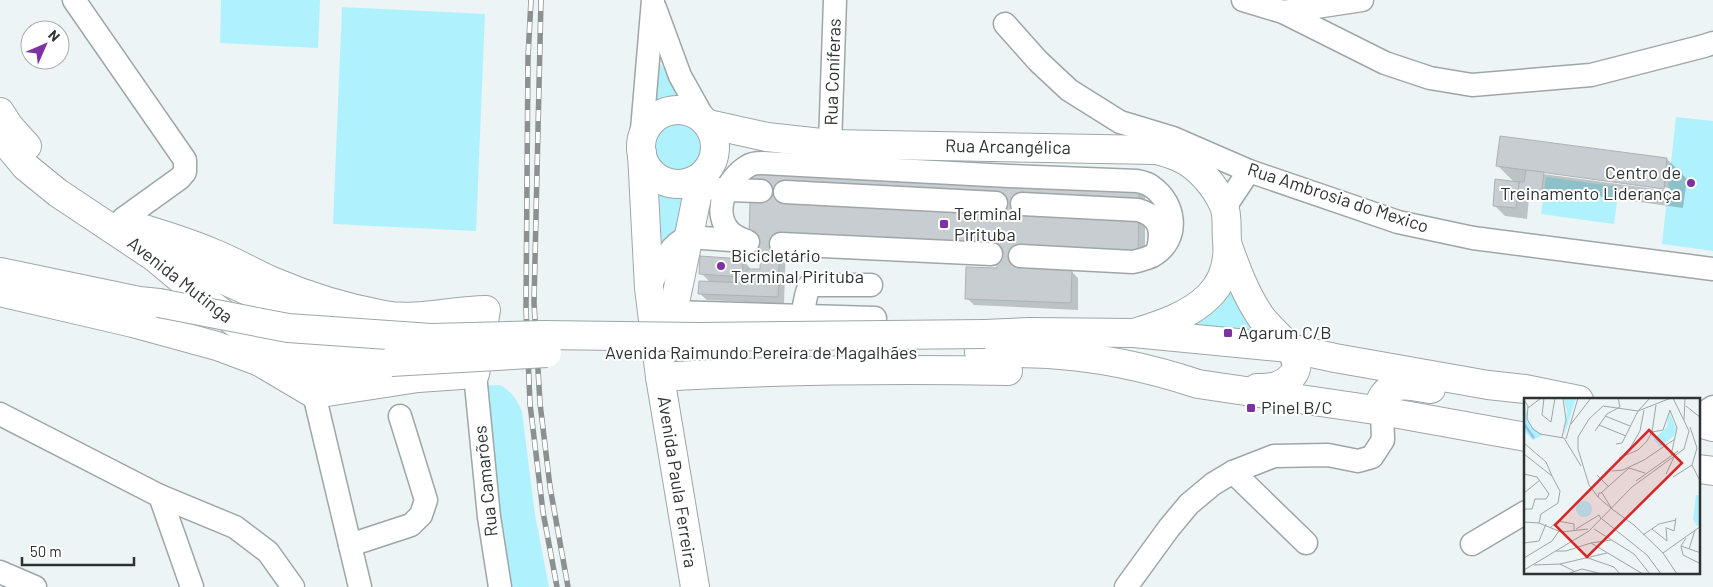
<svg xmlns="http://www.w3.org/2000/svg" width="1713" height="587" font-family="Barlow,sans-serif">
  <style>
    .green { fill: #aff2fd }
    .shadow { fill: #0003; fill-rule: evenodd }
    .building { fill: #c7cdd1; stroke: #acb3b6 }
    .lines { fill: none; stroke-linecap: round; stroke-linejoin: round }
    .minor-tunnel { stroke: #c6cdce; stroke-width: 22; stroke-dasharray: 22 11; stroke-linecap: butt }
    .minor-casing { stroke: #9fa6a7; stroke-width: 25 }
    .major-casing { stroke: #9fa6a7; stroke-width: 30 }
    .minor { stroke: #fff; stroke-width: 22 }
    .major { stroke: #fff; stroke-width: 28 }
    .rail-casing { stroke: #8b9091; stroke-width: 5.5 }
    .rail { stroke: #fff; stroke-width: 4; stroke-dasharray: 11; stroke-linecap: butt }
    .major-bridge-casing { stroke: #9fa6a7; stroke-width: 30; stroke-linecap: butt }
    .major-bridge { stroke: #fff; stroke-width: 28 }
    .poi-dot { fill: #7e31a1; stroke: #fff; stroke-width: 2 }
    .labels { text-anchor: middle; stroke-width: 4; stroke-linejoin: round; paint-order: stroke }
    .street-label { font-size: 18px; fill: #2f3233; stroke: #fff }
    .poi-label { font-size: 18px; fill: #2f3233; stroke: #fff; text-anchor: start }
    .inset-river { fill: none; stroke: #92c2f4; stroke-width: 2.5 }
    .inset-road { fill: none; stroke: #a0a6a7; stroke-width: 1 }
    .view { fill: #d62828; fill-opacity: 0.15; stroke: #d62828; stroke-width: 2.5 }
    .inset-edge { fill: none; stroke: #2f3233; stroke-width: 2.5 }
  </style>
  <rect width="100%" height="100%" fill="#ecf4f5"/>
  <!-- green -->
  <g class="green">
    <path d="M 221,0 L 320,0 L 318,48 L 220,43 Z"/>
    <path d="M 342,7 L 485,14 L 476,231 L 333,224 Z"/>
    <path d="M 660,64 L 697,110 C 676,104 659,103 646,123 Z"/>
    <circle cx="680" cy="146" r="29"/>
    <path d="M 1676,117 L 1713,121 L 1713,251 L 1662,244 Z"/>
    <path d="M 650,174 C 663,187 678,187 696,189 L 685,236 L 659,264 Z"/>
    <path d="M 1546,177 L 1619,187 L 1614,224 L 1541,214 Z"/>
    <path d="M 1229,273 L 1269,334 L 1176,326 Z"/>
    <path d="M 500,385 C 512,392 517,399 522,412 L 535,515 L 549,587 L 507,587 L 478,386 Z"/>
  </g>
  <!-- shadow -->
  <g class="shadow">
    <path d="M 1667,159 L 1687,179 L 1683,208 L 1545,189 L 1544,200 L 1529,198 L 1527,219 L 1505,216 L 1494,205 L 1514,182 L 1497,165 ZM 1540,171 L 1670,188 L 1670,191 L 1543,174 Z"/>
    <path d="M 1145,193 L 1145,259 L 1025,254 L 1071,271 L 1078,278 L 1078,310 L 974,305 L 967,298 L 998,269 L 999,252 L 786,244 L 784,304 L 707,300 L 699,293 L 710,282 L 701,273 L 743,260 L 750,268 L 750,270 L 761,271 L 762,243 L 758,242 L 752,198 Z"/>
  </g>
  <!-- building -->
  <g class="building">
    <path d="M 1500,136 L 1667,158 L 1664,189 L 1496,166 Z"/>
    <path d="M 751,168 L 1139,184 L 1138,253 L 1018,248 L 1018,267 L 1072,269 L 1071,303 L 965,299 L 966,267 L 997,268 L 998,246 L 780,237 L 778,297 L 698,294 L 699,281 L 747,283 L 747,269 L 760,269 L 761,236 L 749,236 Z"/>
    <path d="M 1526,170 L 1544,172 L 1541,198 L 1518,195 L 1519,182 L 1524,182 Z"/>
    <path d="M 1495,179 L 1519,182 L 1516,208 L 1493,206 Z"/>
    <path d="M 700,256 L 743,259 L 742,277 L 699,274 Z"/>
  </g>
  <g class="lines">
    <!-- minor-tunnel -->
    <g class="minor-tunnel">
      <path d="M 759,243 L 781,244"/>
      <path d="M 991,254 L 1020,256"/>
    </g>
    <!-- minor casing -->
    <g class="minor-casing">
      <g id="minor">
        <path d="M 74,0 L 185,160 L 185,172 L 180,178 L 123,219"/>
        <path d="M 1243,0 L 1283,12 L 1385,63 L 1430,78 L 1472,85 L 1591,75 L 1704,46 L 1713,43"/>
        <path d="M 655,8 L 680,76 L 704,119"/>
        <path d="M 1283,12 L 1362,0"/>
        <path d="M 1005,24 L 1038,61 L 1069,90 L 1120,122 L 1173,138 L 1249,171 L 1398,222 L 1473,238 L 1713,269"/>
        <path d="M 641,142 L 653,0"/>
        <path d="M 830,144 L 835,0"/>
        <path d="M 679,184 L 725,190 L 761,191"/>
        <path d="M 785,192 L 996,203"/>
        <path d="M 1022,204 L 1138,210 C 1159,216 1163,229 1158,249"/>
        <path d="M 1225,207 L 1249,171"/>
        <path d="M 748,242 C 742,239 736,237 731,233 C 710,213 727,178 748,166 C 752,163 758,163 763,163 L 1009,176 L 1137,181 C 1142,182 1147,183 1151,186 C 1176,203 1181,240 1152,256 C 1146,259 1140,260 1133,262 L 1020,256"/>
        <path d="M 781,244 L 991,254"/>
        <path d="M 649,288 C 659,269 668,245 688,237 L 746,241"/>
        <path d="M 672,312 L 875,318"/>
        <path d="M 802,316 L 806,296 L 809,286 L 816,285 L 871,285"/>
        <path d="M 475,374 L 489,517 L 500,587"/>
        <path d="M 314,394 L 360,587"/>
        <path d="M 0,414 L 160,496 L 192,587"/>
        <path d="M 1699,416 L 1713,407"/>
        <path d="M 1233,472 L 1306,543"/>
        <path d="M 160,496 L 235,527 L 268,552 L 293,587"/>
        <path d="M 1472,544 L 1526,512"/>
        <path d="M 350,545 L 411,525 L 421,515 L 426,500 L 400,416"/>
        <path d="M 0,572 L 35,587"/>
        <path d="M 1126,587 L 1169,528 L 1189,504 L 1213,484 L 1233,472 L 1274,456 L 1328,455 L 1358,461 L 1372,457 L 1383,440 L 1382,411"/>
      </g>
    </g>
    <!-- major casing -->
    <g class="major-casing">
      <g id="major">
        <circle cx="678" cy="147" r="37"/>
        <path d="M 0,112 L 9,126 L 27,146"/>
        <path d="M 708,124 L 767,137 L 830,144 L 1156,150 C 1164,152 1171,154 1178,157 C 1198,165 1216,187 1224,206 C 1228,216 1226,230 1227,240 C 1229,261 1224,281 1209,296 C 1189,316 1160,325 1134,333"/>
        <path d="M 0,136 L 26,167 L 58,193 L 154,257 L 213,306 L 249,333 L 269,342 L 391,362"/>
        <path d="M 642,153 L 649,288 L 660,377 L 695,587"/>
        <path d="M 134,226 C 161,234 187,242 213,253 C 233,261 252,272 272,281 C 307,296 346,308 384,315 C 418,321 452,310 486,310 L 475,374 L 418,378 L 314,394 L 260,362"/>
        <path d="M 1228,246 C 1237,271 1246,295 1261,317 C 1271,332 1309,356 1292,376 C 1282,387 1271,388 1257,388"/>
        <path d="M 171,250 C 226,286 283,306 345,328"/>
        <path d="M 0,272 L 139,301 L 159,303"/>
        <path d="M 0,292 L 133,323 L 217,346 L 260,362 L 314,369 L 338,370 L 356,367"/>
        <path d="M 985,334 L 1029,332 L 1134,333 L 1289,348 L 1335,358 L 1488,385 L 1525,389 L 1579,400"/>
        <path d="M 665,351 L 699,187 L 706,172"/>
        <path d="M 979,352 C 1002,353 1025,353 1048,354 C 1098,357 1150,368 1198,384 L 1382,411 L 1526,437"/>
        <path d="M 660,377 C 776,370 892,369 1008,371"/>
        <path d="M 1382,411 C 1377,399 1386,388 1399,386 C 1408,384 1421,388 1431,389"/>
        <path d="M 1699,423 L 1713,427"/>
        <path d="M 1699,469 L 1713,471"/>
      </g>
    </g>
    <!-- minor -->
    <use href="#minor" class="minor"/>
    <!-- major -->
    <use href="#major" class="major"/>
    <!-- rail casing -->
    <g class="rail-casing">
      <g id="rail">
        <path d="M 531,0 L 528,57 L 526,309 L 530,404 L 543,512 L 557,587"/>
        <path d="M 541,0 L 534,303 L 540,403 L 550,487 L 568,587"/>
      </g>
    </g>
    <!-- rail -->
    <use href="#rail" class="rail"/>
    <!-- major-bridge casing -->
    <g class="major-bridge-casing">
      <g id="major-bridge">
        <path d="M 159,303 L 288,328 L 431,338 L 544,335 L 699,337 L 985,334"/>
        <path d="M 391,362 L 547,353"/>
      </g>
    </g>
    <!-- major-bridge -->
    <use href="#major-bridge" class="major-bridge"/>
  </g>
  <!-- markers -->
  <g class="poi-dot">
    <circle cx="1691" cy="183" r="5"/>
    <rect x="939" y="219" width="10" height="10" rx="2.5"/>
    <circle cx="721" cy="266" r="5"/>
    <rect x="1223" y="328" width="10" height="10" rx="2.5"/>
    <rect x="1246" y="403" width="10" height="10" rx="2.5"/>
  </g>
  <g class="labels">
    <!-- street labels -->
    <g class="street-label">
      <text transform="translate(833 72) rotate(-88)" y="6">Rua Coníferas</text>
      <text transform="translate(1008 147) rotate(1)" y="6">Rua Arcangélica</text>
      <text transform="translate(1338 198) rotate(18)" y="6">Rua Ambrosia do Mexico</text>
      <text transform="translate(180 280) rotate(38)" y="6">Avenida Mutinga</text>
      <text x="761" y="359">Avenida Raimundo Pereira de Magalhães</text>
      <text transform="translate(486 481) rotate(-96)" y="6">Rua Camarões</text>
      <text transform="translate(677 482) rotate(81)" y="6">Avenida Paula Ferreira</text>
    </g>
    <!-- poi labels -->
    <g class="poi-label">
      <text x="1681" y="179" text-anchor="end">Centro de<tspan x="1681" dy="21">Treinamento Liderança</tspan></text>
      <text x="954" y="220">Terminal<tspan x="954" dy="21">Pirituba</tspan></text>
      <text x="731" y="262">Bicicletário<tspan x="731" dy="21">Terminal Pirituba</tspan></text>
      <text x="1238" y="339">Agarum C/B</text>
      <text x="1261" y="414">Pinel B/C</text>
    </g>
  </g>
  <!-- overview -->
  <g transform="translate(1524 398)">
    <rect width="176" height="176" fill="#ecf4f5"/>
    <path d="M 40,0 L 52,0 L 40,38 L 43,14 ZM 0,4 L 6,28 L 19,37 L 9,42 L 0,33 ZM 145,13 L 152,31 L 150,38 L 136,49 L 130,41 L 143,29 ZM 172,97 L 176,97 L 176,127 L 173,128 L 169,121 ZM52 111a8 8 0 1 1 16 0a8 8 0 1 1-16 0Z" fill="#aff2fd"/>
    <path class="inset-river" d="M 0,26 L 10,40"/>
    <path class="inset-road" d="M 20,0 L 18,17 L 27,24 L 31,0M 0,2 L 4,8 L 3,21 L 9,31 L 16,36 L 40,40 L 57,68M 162,8 L 177,20M 4,10 L 17,0M 81,18 L 106,28M 160,22 L 161,0M 47,26 L 67,0M 75,27 L 102,38M 166,29 L 173,50 L 168,67 L 177,85M 71,33 L 83,16 L 96,9 L 94,0M 128,34 L 139,32 L 146,12 L 153,30 L 147,57M 38,39 L 42,22 L 39,0M 42,41 L 54,0M 0,45 L 22,64 L 28,78M 92,46 L 98,45 L 114,13 L 126,0M 0,56 L 28,78 L 36,93 L 34,105 L 17,116 L 15,125M 102,57 L 116,33 L 120,12M 95,60 L 114,52 L 123,43 L 128,34 L 132,7M 88,73 L 99,72 L 120,62 L 151,41M 0,76 L 13,79 L 25,96 L 22,101 L 11,101 L 8,111 L 0,111M 142,76 L 150,59M 73,77 L 85,89M 149,79 L 168,67M 112,83 L 154,53M 0,95 L 16,82M 77,95 L 105,70 L 121,75M 74,99 L 65,87 L 54,51 L 54,39 L 65,21 L 79,8 L 114,13 L 147,0M 88,111 L 78,95 L 75,95 L 74,99 L 88,111 L 110,127 L 139,155 L 177,128M 78,121 L 123,157 L 137,176M 0,124 L 15,125 L 37,134 L 64,131M 26,130 L 34,123 L 50,126 L 50,132M 143,130 L 150,133 L 152,120M 52,131 L 75,117 L 77,121M 70,131 L 110,156 L 126,176M 128,131 L 143,143 L 142,129M 119,137 L 135,126 L 152,122M 162,140 L 157,148 L 159,157 L 177,166M 0,145 L 15,143 L 22,126M 67,145 L 87,142M 157,148 L 177,155M 165,151 L 171,132M 32,153 L 42,153 L 67,145 L 119,176M 139,155 L 153,176M 61,159 L 90,169 L 96,176M 0,160 L 28,143 L 35,133M 36,166 L 50,173M 10,167 L 36,166 L 83,155M 0,172 L 65,133 L 108,89 L 160,51 L 165,33 L 149,0M 15,176 L 41,176M 43,176 L 58,171 L 78,176"/>
    <path class="view" d="M 125,32 L 158,65 L 63,159 L 31,127 Z"/>
    <rect width="176" height="176" class="inset-edge"/>
  </g>
  <!-- north arrow -->
  <g transform="translate(45 45) rotate(45)"><circle r="24" fill="#ffffff" stroke="#acadad"/>
  <path d="M0-4L9 19L0 12L-9 19Z" fill="#7e31a1"/>
  <text y="-8" font-size="14" font-weight="bold" text-anchor="middle" fill="#2f3233">N</text>
  </g>
  <!-- scale -->
  <path d="M22 557v8h112v-8" fill="none" stroke="#2f3233" stroke-width="2.5"/>
  <text x="30" y="557" font-size="15" fill="#2f3233" stroke="#ffffff" stroke-width="4" paint-order="stroke">50 m</text>
</svg>
